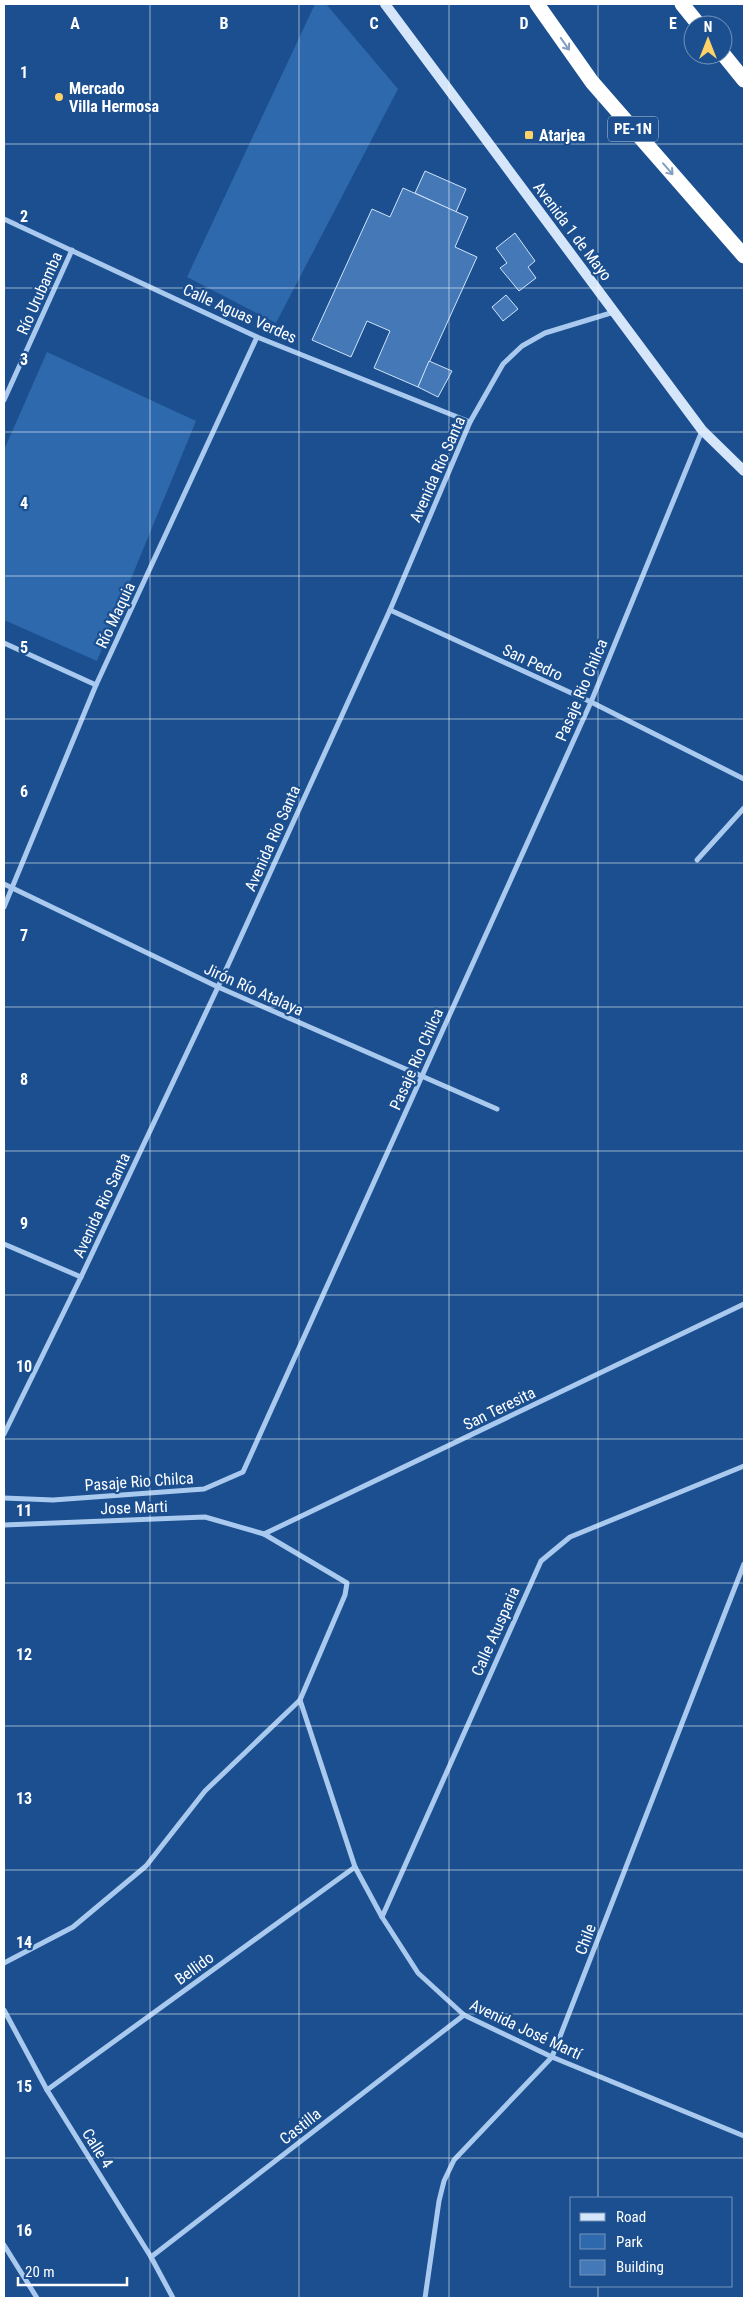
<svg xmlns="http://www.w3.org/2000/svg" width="748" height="2302" font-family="'Roboto Condensed',sans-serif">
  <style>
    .green { fill: #2e69ad }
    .building { fill: #4478b7; stroke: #cfe3fa }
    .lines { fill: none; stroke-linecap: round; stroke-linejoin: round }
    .street { stroke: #a9c9ee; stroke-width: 5 }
    .secondary { stroke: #d6e6fa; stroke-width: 10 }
    .highway { stroke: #fff; stroke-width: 15 }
    .oneway { stroke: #829ec1 }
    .grid { fill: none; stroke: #fff; stroke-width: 1; stroke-opacity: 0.55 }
    .poi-dot { fill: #ffd166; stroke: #1b4f8f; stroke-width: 2 }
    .labels { text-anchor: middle; stroke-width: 4.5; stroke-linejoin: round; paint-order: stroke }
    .shield { fill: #1b4f8f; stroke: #bbcadd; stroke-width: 1 }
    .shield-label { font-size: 15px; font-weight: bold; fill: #fff }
    .poi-label { font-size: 16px; font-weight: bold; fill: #fff; stroke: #1b4f8f; text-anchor: start }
    .street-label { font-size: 16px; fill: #fff; stroke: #1b4f8f }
    .grid-label { font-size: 16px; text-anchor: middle; font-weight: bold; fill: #fff; stroke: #1b4f8f; stroke-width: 4.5; stroke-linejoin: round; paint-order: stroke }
  </style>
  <rect width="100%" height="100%" fill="#1b4f8f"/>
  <!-- green -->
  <g class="green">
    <path d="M 315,4 L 326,4 L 398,89 L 276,323 L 187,277 Z"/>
    <path d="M 47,352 L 196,421 L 97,661 L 4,620 L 4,450 Z"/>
  </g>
  <!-- building -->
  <g class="building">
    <path d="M 425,171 L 466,189 L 456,212 L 415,193 Z"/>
    <path d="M 403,188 L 468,217 L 455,247 L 477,257 L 418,387 L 374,368 L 390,331 L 367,321 L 351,357 L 312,340 L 372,209 L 390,217 Z"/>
    <path d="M 515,233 L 535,261 L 528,267 L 536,278 L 519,291 L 500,268 L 507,263 L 496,248 Z"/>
    <path d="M 506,295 L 518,309 L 503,321 L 492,307 Z"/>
    <path d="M 429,361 L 452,371 L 438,397 L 418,387 Z"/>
  </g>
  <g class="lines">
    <!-- street -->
    <g class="street">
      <path d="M 4,219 L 257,337 L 470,422"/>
      <path d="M 4,400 L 72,250"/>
      <path d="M 390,610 L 591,702 L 744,779"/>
      <path d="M 4,643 L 96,685"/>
      <path d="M 697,860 L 744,808"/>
      <path d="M 4,884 L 218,987 L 497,1109"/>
      <path d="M 4,907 L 96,685 L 257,337"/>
      <path d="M 4,1244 L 81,1277"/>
      <path d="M 4,1434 L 81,1277 L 218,987 L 390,610 L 470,422 L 503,364 L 522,346 L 545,333 L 614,312"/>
      <path d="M 4,1498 L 53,1500 L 204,1489 L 243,1472 L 591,702 L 702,431"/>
      <path d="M 4,1525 L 205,1517 L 264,1534 L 347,1583 L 345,1595 L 300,1700 L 205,1791 L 146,1866 L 73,1927 L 4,1963"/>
      <path d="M 264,1534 L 744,1304"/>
      <path d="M 300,1700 L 355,1867 L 382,1917 L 418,1973 L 464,2015 L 552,2057 L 744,2136"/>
      <path d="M 382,1917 L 541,1561 L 570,1537 L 744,1466"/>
      <path d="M 4,2010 L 47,2090 L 151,2257 L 173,2298"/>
      <path d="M 47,2090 L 355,1867"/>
      <path d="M 4,2245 L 37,2298"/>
      <path d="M 151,2257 L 464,2015"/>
      <path d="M 425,2298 L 439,2201 L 444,2181 L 454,2160 L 552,2057 L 744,1564"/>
    </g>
    <!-- secondary -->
    <path class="secondary" d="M 385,4 L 702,430 L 744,471"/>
    <!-- highway -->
    <g class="highway">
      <path d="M 537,4 L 592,82 L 744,256"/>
      <path d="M 682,4 L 699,25"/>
      <path d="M 723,54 L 744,80"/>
    </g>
  </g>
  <!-- one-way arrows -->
  <defs><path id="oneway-shaft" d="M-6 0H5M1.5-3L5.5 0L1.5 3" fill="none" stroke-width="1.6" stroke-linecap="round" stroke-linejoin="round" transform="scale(1.25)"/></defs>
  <g class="oneway">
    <use href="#oneway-shaft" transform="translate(565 44) rotate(55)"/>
    <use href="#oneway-shaft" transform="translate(668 169) rotate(49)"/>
  </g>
  <!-- grid -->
  <path class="grid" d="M 150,4 L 150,2298M 299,4 L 299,2298M 449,4 L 449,2298M 598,4 L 598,2198M 4,144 L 744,144M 4,288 L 744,288M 4,432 L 744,432M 4,576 L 744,576M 4,719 L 744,719M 4,863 L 744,863M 4,1007 L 744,1007M 4,1151 L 744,1151M 4,1295 L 744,1295M 4,1439 L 744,1439M 4,1583 L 744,1583M 4,1726 L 744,1726M 4,1870 L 744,1870M 4,2014 L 744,2014M 4,2158 L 744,2158M 598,2286 L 598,2298"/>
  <!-- markers -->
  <g class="poi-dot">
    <circle cx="59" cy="97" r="5"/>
    <rect x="524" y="130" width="10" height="10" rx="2.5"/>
  </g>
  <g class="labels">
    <!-- shield labels -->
    <rect class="shield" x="608" y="116.5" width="50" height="25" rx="4"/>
    <g class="shield-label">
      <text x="633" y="134">PE-1N</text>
    </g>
    <!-- poi labels -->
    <g class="poi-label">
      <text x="69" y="94">Mercado<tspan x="69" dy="18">Villa Hermosa</tspan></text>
      <text x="539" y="141">Atarjea</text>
    </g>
    <!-- street labels -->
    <g class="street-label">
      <text transform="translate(573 231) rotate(53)" y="6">Avenida 1 de Mayo</text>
      <text transform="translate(39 293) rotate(-66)" y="6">Río Urubamba</text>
      <text transform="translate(240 313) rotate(24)" y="6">Calle Aguas Verdes</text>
      <text transform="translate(437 469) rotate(-66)" y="6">Avenida Rio Santa</text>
      <text transform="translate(115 615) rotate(-65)" y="6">Río Maquia</text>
      <text transform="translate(533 662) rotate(25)" y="6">San Pedro</text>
      <text transform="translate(581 690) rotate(-67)" y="6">Pasaje Rio Chilca</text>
      <text transform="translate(272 838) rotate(-66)" y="6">Avenida Rio Santa</text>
      <text transform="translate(254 989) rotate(24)" y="6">Jirón Río Atalaya</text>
      <text transform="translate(416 1059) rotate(-66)" y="6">Pasaje Rio Chilca</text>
      <text transform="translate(101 1205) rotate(-65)" y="6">Avenida Rio Santa</text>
      <text transform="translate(499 1408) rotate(-26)" y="6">San Teresita</text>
      <text transform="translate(139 1481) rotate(-4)" y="6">Pasaje Rio Chilca</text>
      <text transform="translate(134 1507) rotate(-2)" y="6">Jose Marti</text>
      <text transform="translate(495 1631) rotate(-66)" y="6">Calle Atusparia</text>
      <text transform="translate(585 1939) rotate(-69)" y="6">Chile</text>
      <text transform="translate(194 1968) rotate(-36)" y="6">Bellido</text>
      <text transform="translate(526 2029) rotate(25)" y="6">Avenida José Martí</text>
      <text transform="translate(300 2126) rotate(-38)" y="6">Castilla</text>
      <text transform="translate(98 2148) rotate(58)" y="6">Calle 4</text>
    </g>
  </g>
  <g class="grid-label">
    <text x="75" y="29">A</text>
    <text x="224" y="29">B</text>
    <text x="374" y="29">C</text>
    <text x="524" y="29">D</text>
    <text x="673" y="29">E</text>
    <text x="24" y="78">1</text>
    <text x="24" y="222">2</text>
    <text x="24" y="365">3</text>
    <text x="24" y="509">4</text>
    <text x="24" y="653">5</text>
    <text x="24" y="797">6</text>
    <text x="24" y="941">7</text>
    <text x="24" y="1085">8</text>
    <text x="24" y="1229">9</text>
    <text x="24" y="1372">10</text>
    <text x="24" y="1516">11</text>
    <text x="24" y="1660">12</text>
    <text x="24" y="1804">13</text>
    <text x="24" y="1948">14</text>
    <text x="24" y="2092">15</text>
    <text x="24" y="2236">16</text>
  </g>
  <!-- border -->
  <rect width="748" height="2302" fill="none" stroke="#ffffff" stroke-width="10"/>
  <!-- legend -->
  <rect x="570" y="2197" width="162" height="90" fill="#1b4f8f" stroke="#7695bc"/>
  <rect x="580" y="2213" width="25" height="8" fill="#d6e6fa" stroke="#7695bc"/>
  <text x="616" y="2222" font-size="15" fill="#ffffff">Road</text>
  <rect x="580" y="2234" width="25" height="15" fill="#2e69ad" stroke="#7695bc"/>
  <text x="616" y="2247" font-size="15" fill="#ffffff">Park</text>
  <rect x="580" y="2260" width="25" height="15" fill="#4478b7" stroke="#7695bc"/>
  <text x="616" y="2272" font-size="15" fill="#ffffff">Building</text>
  <!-- north arrow -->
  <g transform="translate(708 40)"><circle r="24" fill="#1b4f8f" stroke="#7695bc"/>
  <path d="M0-4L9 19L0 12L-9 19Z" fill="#ffd166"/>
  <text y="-8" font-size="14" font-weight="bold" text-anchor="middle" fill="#ffffff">N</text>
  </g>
  <!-- scale -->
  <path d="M18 2277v8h109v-8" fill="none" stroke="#ffffff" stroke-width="2.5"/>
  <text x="25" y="2277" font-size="15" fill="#ffffff" stroke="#1b4f8f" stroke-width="4" paint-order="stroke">20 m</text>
</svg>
